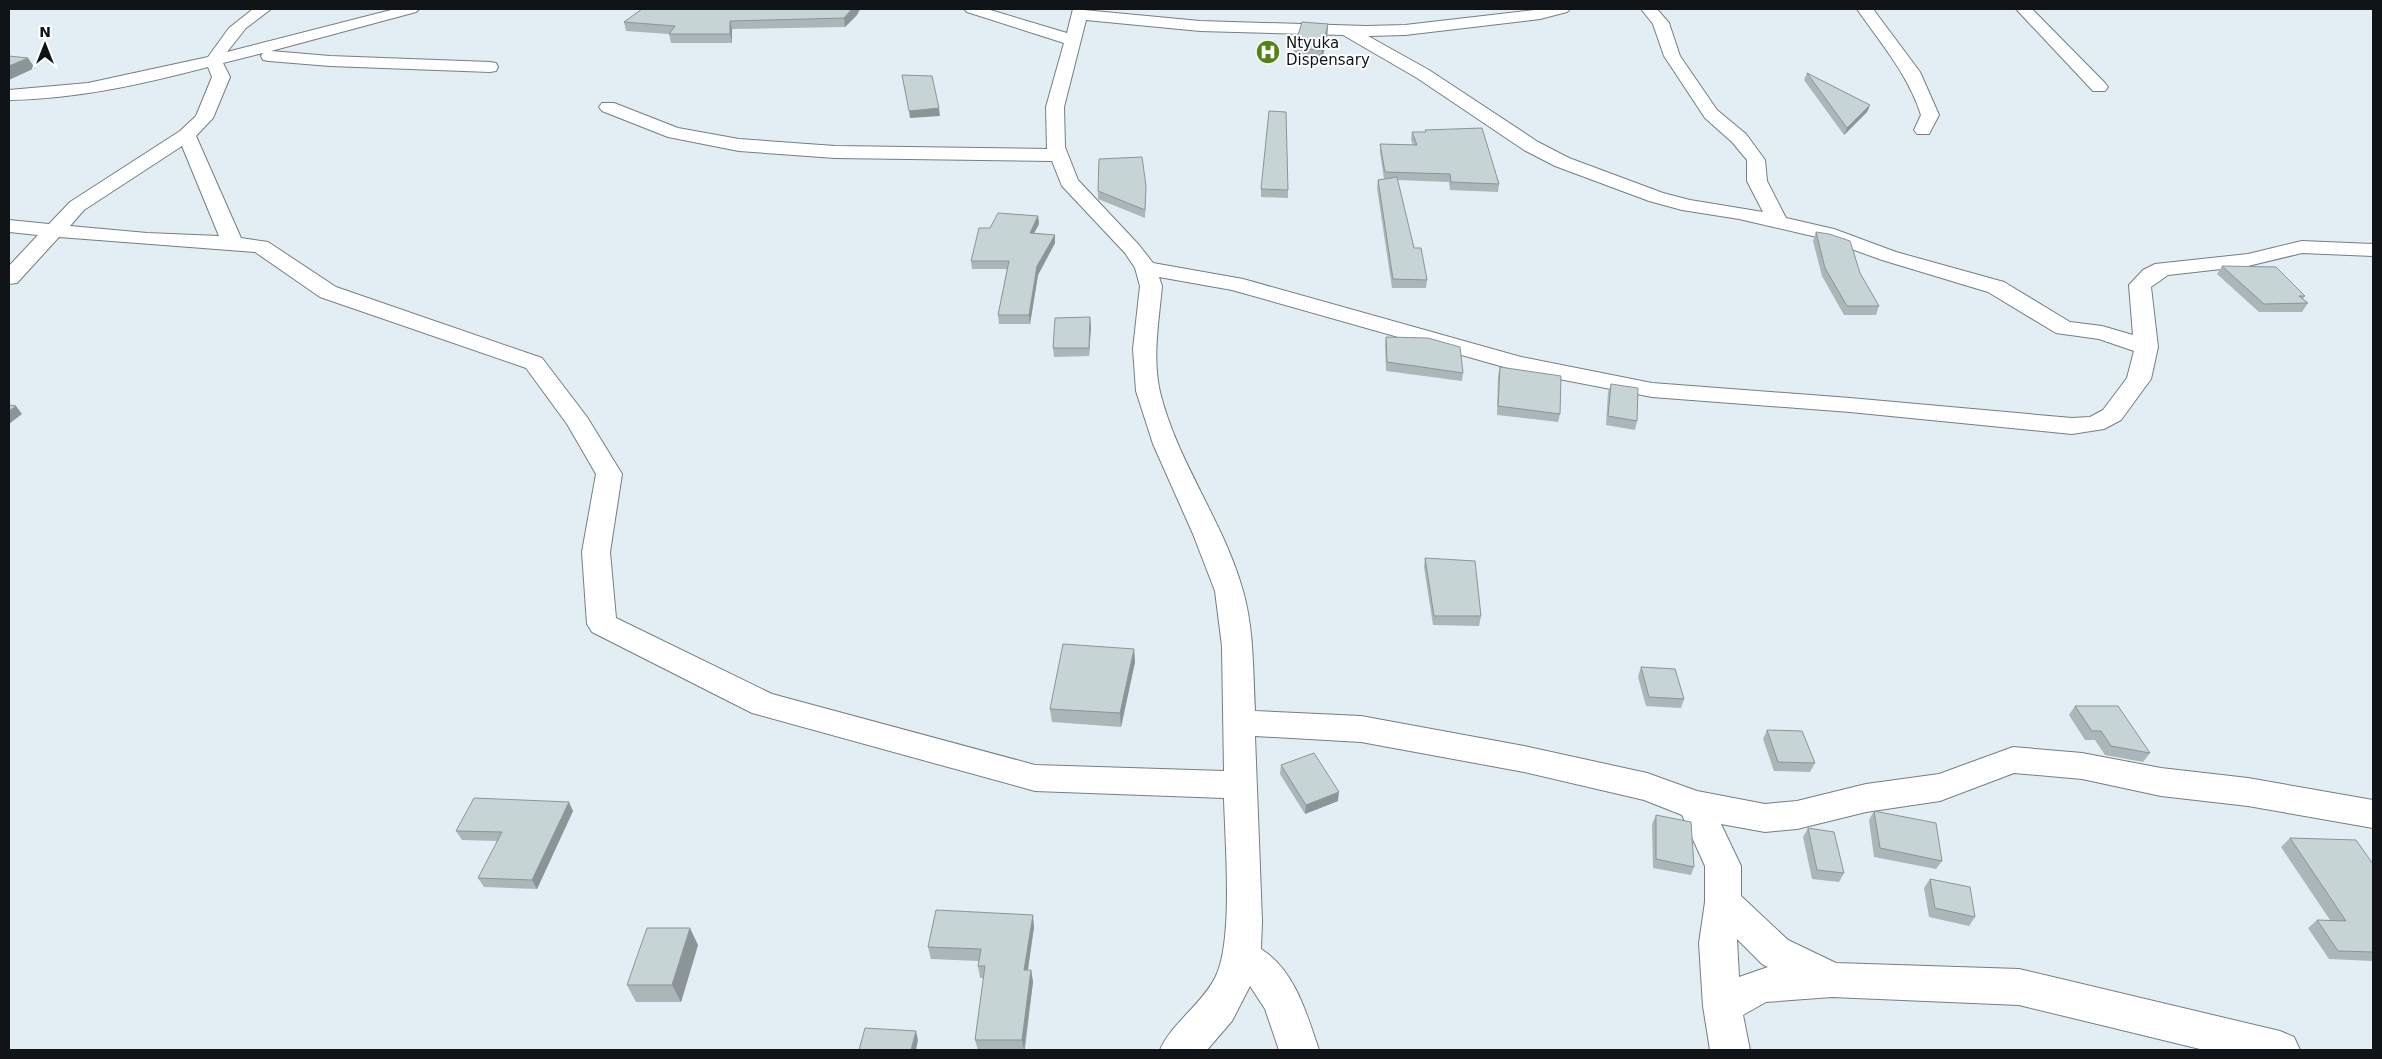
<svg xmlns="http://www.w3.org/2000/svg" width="2382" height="1059" font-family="'DejaVu Sans',sans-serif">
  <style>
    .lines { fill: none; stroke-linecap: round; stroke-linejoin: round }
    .minor-casing { stroke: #747e84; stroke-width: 2 }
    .minor { fill: #fff; fill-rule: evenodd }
    .wall { fill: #aab6b8 }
    .shaded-wall { fill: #8b9496 }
    .building { fill: #c6d4d6; stroke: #8b9496 }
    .labels { text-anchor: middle; stroke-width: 4; stroke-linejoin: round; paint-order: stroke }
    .far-poi-label { font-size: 15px; fill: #101416; stroke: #fff; text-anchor: start }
  </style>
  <rect width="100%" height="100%" fill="#e2eef4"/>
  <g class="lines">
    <!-- minor casing -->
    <g class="minor-casing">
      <g id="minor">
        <path d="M 253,9 L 271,9 L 246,28 L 227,52 L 395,9 L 419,9 L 416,12 L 271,51 L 330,56 L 490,62 L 496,63 L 498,67 L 496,71 L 490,72 L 330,66 L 269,61 L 263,60 L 261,56 L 263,53 L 223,63 L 230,77 L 213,118 L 196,136 L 241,238 L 268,242 L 336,287 L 542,358 L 587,417 L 622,474 L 610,552 L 616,618 L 772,694 L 1035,765 L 1224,771 L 1222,646 L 1215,591 L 1193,534 L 1153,444 L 1136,391 L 1133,349 L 1140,286 L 1135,268 L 1125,253 L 1062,186 L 1052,161 L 835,158 L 739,151 L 668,137 L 602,111 L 599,107 L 602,103 L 614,103 L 678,128 L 739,139 L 835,146 L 1047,149 L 1046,107 L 1064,43 L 967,12 L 964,9 L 987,9 L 1067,33 L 1073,9 L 1200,21 L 1366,26 L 1405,25 L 1543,9 L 1570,9 L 1567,12 L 1540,19 L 1405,35 L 1368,36 L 1429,70 L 1538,142 L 1569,158 L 1663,193 L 1690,200 L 1763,212 L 1747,181 L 1747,160 L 1732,142 L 1705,118 L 1664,56 L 1653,24 L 1641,9 L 1657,9 L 1669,23 L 1680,56 L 1717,110 L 1746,134 L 1765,160 L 1767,181 L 1786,218 L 1834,229 L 1896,252 L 2004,282 L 2070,322 L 2102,326 L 2133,335 L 2129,285 L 2143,270 L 2155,264 L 2248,254 L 2302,241 L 2373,244 L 2373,256 L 2302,253 L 2248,266 L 2168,275 L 2151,287 L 2158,347 L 2151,379 L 2121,420 L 2104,429 L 2072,434 L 1850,412 L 1652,397 L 1518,371 L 1232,290 L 1159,277 L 1162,286 C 1159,320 1152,358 1160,392 C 1177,462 1224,522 1243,591 C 1254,629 1253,672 1255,711 L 1361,716 L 1524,746 L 1647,773 L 1697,791 L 1765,804 L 1797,801 L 1866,784 L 1939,774 L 2013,747 L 2082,753 L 2161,768 L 2248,778 L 2373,800 L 2373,828 L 2248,806 L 2161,796 L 2082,779 L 2014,773 L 1940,801 L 1866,812 L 1797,829 L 1765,832 L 1721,824 L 1741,866 L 1741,896 L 1788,940 L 1836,963 L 2019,969 L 2280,1031 L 2294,1037 L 2300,1050 L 2204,1050 L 2019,1005 L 1832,997 L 1766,1002 L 1743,1015 L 1750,1050 L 1710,1050 L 1703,1006 L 1699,943 L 1705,902 L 1705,866 L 1682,815 L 1644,800 L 1524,772 L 1361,742 L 1255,736 L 1262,921 L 1261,949 C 1295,970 1307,1015 1319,1050 L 1279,1050 L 1265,1009 L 1250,986 L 1232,1021 L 1207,1050 L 1160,1050 C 1170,1025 1201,1005 1215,978 C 1234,942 1225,842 1224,798 L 1035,791 L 752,713 L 592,632 L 587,624 L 582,552 L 596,474 L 567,424 L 526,368 L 320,297 L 255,252 L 59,237 L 17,283 L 9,284 L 9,266 L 38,235 L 9,232 L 9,220 L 49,224 L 70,202 L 180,131 L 196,116 L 212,77 L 208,67 C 143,84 77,99 9,100 L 9,90 L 88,83 L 208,57 L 229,28 ZM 1086,20 L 1200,31 L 1343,35 L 1417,78 L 1524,150 L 1555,166 L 1649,201 L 1682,210 L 1739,219 L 1821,238 L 1882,260 L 1988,292 L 2056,333 L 2099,339 L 2134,351 L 2127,378 L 2103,410 L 2090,417 L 2072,418 L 1850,398 L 1652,383 L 1521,357 L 1243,279 L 1153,263 L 1139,245 L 1078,180 L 1065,147 L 1064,107 ZM 182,146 L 219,236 L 147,233 L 70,226 L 84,210 ZM 1737,939 L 1762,964 L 1768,967 L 1739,977 Z"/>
        <path d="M 1857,9 L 1873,9 L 1920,72 L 1939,115 L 1929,134 L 1917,134 L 1914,130 L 1921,115 C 1908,74 1881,44 1857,9 Z"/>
        <path d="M 2016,9 L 2032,9 L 2105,83 L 2108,87 L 2105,91 L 2093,91 Z"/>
      </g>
    </g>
    <!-- minor -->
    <use href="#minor" class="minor"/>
  </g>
  <!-- wall -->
  <g class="wall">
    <path d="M 642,9 L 860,9 L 857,15 L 845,27 L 732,29 L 732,43 L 671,43 L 669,34 L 626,31 L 624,22 Z"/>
    <path d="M 1328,24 L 1327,38 L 1321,64 L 1293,62 L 1294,48 Z"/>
    <path d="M 1807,73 L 1870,105 L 1867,112 L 1844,135 L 1804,80 Z"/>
    <path d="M 1425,130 L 1499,184 L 1498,192 L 1450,190 L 1449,182 L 1397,180 L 1414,248 L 1427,280 L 1426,288 L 1392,288 L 1377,188 L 1378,180 L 1384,179 L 1380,152 L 1380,144 L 1413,145 L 1411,140 L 1412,132 L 1425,132 Z"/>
    <path d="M 1261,189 L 1288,190 L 1288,198 L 1261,197 Z"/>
    <path d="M 1098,191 L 1146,194 L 1145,218 L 1098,199 Z"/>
    <path d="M 1038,216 L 1039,224 L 1034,233 L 1055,235 L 1055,243 L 1038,275 L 1030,324 L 999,324 L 998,315 L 1007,269 L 972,269 L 971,261 L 990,228 Z"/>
    <path d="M 1816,232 L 1860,273 L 1879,306 L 1876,315 L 1844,315 L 1822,276 L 1813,241 Z"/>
    <path d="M 2222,266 L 2305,296 L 2303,299 L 2308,303 L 2302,312 L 2259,312 L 2217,274 Z"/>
    <path d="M 1091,326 L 1089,356 L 1054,357 L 1053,348 Z"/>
    <path d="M 1386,337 L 1463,373 L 1462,381 L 1386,371 L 1385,345 Z"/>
    <path d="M 1500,367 L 1560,414 L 1558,422 L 1497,415 L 1498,376 Z"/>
    <path d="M 1611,384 L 1637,421 L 1635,430 L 1606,425 L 1608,392 Z"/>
    <path d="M 1425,558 L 1481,616 L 1479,626 L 1433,625 L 1424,567 Z"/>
    <path d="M 1134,649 L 1135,662 L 1121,727 L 1052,722 L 1050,709 Z"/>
    <path d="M 1641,667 L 1684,699 L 1681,708 L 1646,706 L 1638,677 Z"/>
    <path d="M 2075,706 L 2150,753 L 2143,762 L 2105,755 L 2095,740 L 2085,740 L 2069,715 Z"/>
    <path d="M 1767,730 L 1815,763 L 1810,772 L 1774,771 L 1763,739 Z"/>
    <path d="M 1281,765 L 1338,801 L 1305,814 L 1280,774 Z"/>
    <path d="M 573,811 L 537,889 L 484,887 L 478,878 L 498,841 L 462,840 L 456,831 Z"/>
    <path d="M 1874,811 L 1942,861 L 1936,869 L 1874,857 L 1869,820 Z"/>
    <path d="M 1656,815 L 1694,867 L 1691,875 L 1653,868 L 1652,824 Z"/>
    <path d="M 1808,828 L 1844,873 L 1839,882 L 1812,879 L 1803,837 Z"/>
    <path d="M 2290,838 L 2373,864 L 2373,961 L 2329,959 L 2308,928 L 2317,920 L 2330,920 L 2281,847 Z"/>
    <path d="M 1930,879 L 1975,917 L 1969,926 L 1929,917 L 1924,888 Z"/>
    <path d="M 1034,927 L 1028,970 L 1031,970 L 1033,982 L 1025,1050 L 978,1050 L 975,1040 L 984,978 L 980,978 L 978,966 L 979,961 L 931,959 L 928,947 Z"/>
    <path d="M 698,945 L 681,1002 L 636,1002 L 627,985 Z"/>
  </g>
  <!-- shaded-wall -->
  <g class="shaded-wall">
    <path d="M 852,9 L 860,9 L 857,15 L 845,27 L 844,18 Z"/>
    <path d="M 730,21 L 732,29 L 732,43 L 730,34 Z"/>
    <path d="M 1328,24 L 1327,38 L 1321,64 L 1322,50 Z"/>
    <path d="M 28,58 L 35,68 L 9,80 L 9,66 Z"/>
    <path d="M 1870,105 L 1867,112 L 1844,135 L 1847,128 Z"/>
    <path d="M 939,108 L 940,116 L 910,118 L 909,111 Z"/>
    <path d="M 1038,216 L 1039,224 L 1030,241 L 1030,233 Z"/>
    <path d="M 1055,235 L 1055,243 L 1038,275 L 1030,324 L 1029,315 L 1037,266 Z"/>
    <path d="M 1090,317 L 1091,326 L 1089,356 L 1089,348 Z"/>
    <path d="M 16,406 L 22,414 L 9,424 L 9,411 Z"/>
    <path d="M 1134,649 L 1135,662 L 1121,727 L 1120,713 Z"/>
    <path d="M 1339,792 L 1338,801 L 1305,814 L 1306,805 Z"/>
    <path d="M 569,802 L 573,811 L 537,889 L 532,880 Z"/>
    <path d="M 1033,915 L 1034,927 L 1026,982 L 1024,970 Z"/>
    <path d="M 690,928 L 698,945 L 681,1002 L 672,985 Z"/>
    <path d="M 1031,970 L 1033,982 L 1024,1050 L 1022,1040 Z"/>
    <path d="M 916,1031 L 918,1040 L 916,1050 L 911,1050 Z"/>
  </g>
  <!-- building -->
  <g class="building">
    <path d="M 642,9 L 852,9 L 844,18 L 730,21 L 730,34 L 669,34 L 675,26 L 624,22 Z"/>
    <path d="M 1302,22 L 1328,24 L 1322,50 L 1294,48 Z"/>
    <path d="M 9,56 L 28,58 L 9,66 Z"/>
    <path d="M 1807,73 L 1870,105 L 1847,128 Z"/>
    <path d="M 902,75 L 932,76 L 939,108 L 909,111 Z"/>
    <path d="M 1269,111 L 1286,112 L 1288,190 L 1261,189 Z"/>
    <path d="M 1482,128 L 1499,184 L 1451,182 L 1450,174 L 1385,172 L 1380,144 L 1417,145 L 1412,132 L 1426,132 L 1425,130 Z"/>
    <path d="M 1142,157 L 1146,186 L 1145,210 L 1098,191 L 1099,159 Z"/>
    <path d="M 1397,177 L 1414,248 L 1421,248 L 1427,280 L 1393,279 L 1378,180 Z"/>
    <path d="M 998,213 L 1038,216 L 1030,233 L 1055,235 L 1037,266 L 1029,315 L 998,315 L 1009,261 L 971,261 L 979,228 L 990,228 Z"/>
    <path d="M 1816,232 L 1829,234 L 1850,241 L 1860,273 L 1879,306 L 1847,306 L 1825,268 Z"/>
    <path d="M 2222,266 L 2276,267 L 2305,296 L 2299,296 L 2308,303 L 2264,304 Z"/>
    <path d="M 1090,317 L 1089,348 L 1053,348 L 1055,318 Z"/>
    <path d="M 1386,337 L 1428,338 L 1460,347 L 1463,373 L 1387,362 Z"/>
    <path d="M 1500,367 L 1561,376 L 1560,414 L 1498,406 Z"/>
    <path d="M 1611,384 L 1638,388 L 1637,421 L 1608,416 Z"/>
    <path d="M 9,405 L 16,406 L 9,411 Z"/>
    <path d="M 1425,558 L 1475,561 L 1481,616 L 1434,616 Z"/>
    <path d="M 1063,644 L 1134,649 L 1120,713 L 1050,709 Z"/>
    <path d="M 1641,667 L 1675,669 L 1684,699 L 1649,697 Z"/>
    <path d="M 2075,706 L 2118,706 L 2150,753 L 2111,746 L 2101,731 L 2092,731 Z"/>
    <path d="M 1767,730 L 1802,731 L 1815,763 L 1778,762 Z"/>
    <path d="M 1314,753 L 1339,792 L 1306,805 L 1281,765 Z"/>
    <path d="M 474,798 L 569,802 L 532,880 L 478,878 L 502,832 L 456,831 Z"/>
    <path d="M 1874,811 L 1936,823 L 1942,861 L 1880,848 Z"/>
    <path d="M 1656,815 L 1691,822 L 1694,867 L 1656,859 Z"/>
    <path d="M 1808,828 L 1834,832 L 1844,873 L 1817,870 Z"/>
    <path d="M 2290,838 L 2356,840 L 2373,864 L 2373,952 L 2338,951 L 2317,920 L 2346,921 Z"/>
    <path d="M 1930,879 L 1970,887 L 1975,917 L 1935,908 Z"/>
    <path d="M 936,910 L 1033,915 L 1024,970 L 1031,970 L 1022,1040 L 975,1040 L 985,966 L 978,966 L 981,949 L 928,947 Z"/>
    <path d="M 647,928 L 690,928 L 672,985 L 627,985 Z"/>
    <path d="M 865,1028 L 916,1031 L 911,1050 L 859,1050 Z"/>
  </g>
  <!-- icons -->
  <defs>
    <g id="hospital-disc" transform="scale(1.25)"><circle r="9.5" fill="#538314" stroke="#fff"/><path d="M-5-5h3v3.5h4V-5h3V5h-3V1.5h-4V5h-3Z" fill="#fff"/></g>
  </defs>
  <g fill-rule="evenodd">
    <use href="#hospital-disc" x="1268" y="52"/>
  </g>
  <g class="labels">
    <!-- far-poi labels -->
    <g class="far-poi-label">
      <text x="1286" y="48">Ntyuka<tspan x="1286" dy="17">Dispensary</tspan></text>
    </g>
  </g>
  <!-- border -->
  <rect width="2382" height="1059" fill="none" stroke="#101416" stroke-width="20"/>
  <!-- north arrow -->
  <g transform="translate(45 45)" stroke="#ffffff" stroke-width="4" paint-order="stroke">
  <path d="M0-4L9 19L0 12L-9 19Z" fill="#101416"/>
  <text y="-8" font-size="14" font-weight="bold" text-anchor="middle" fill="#101416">N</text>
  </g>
</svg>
